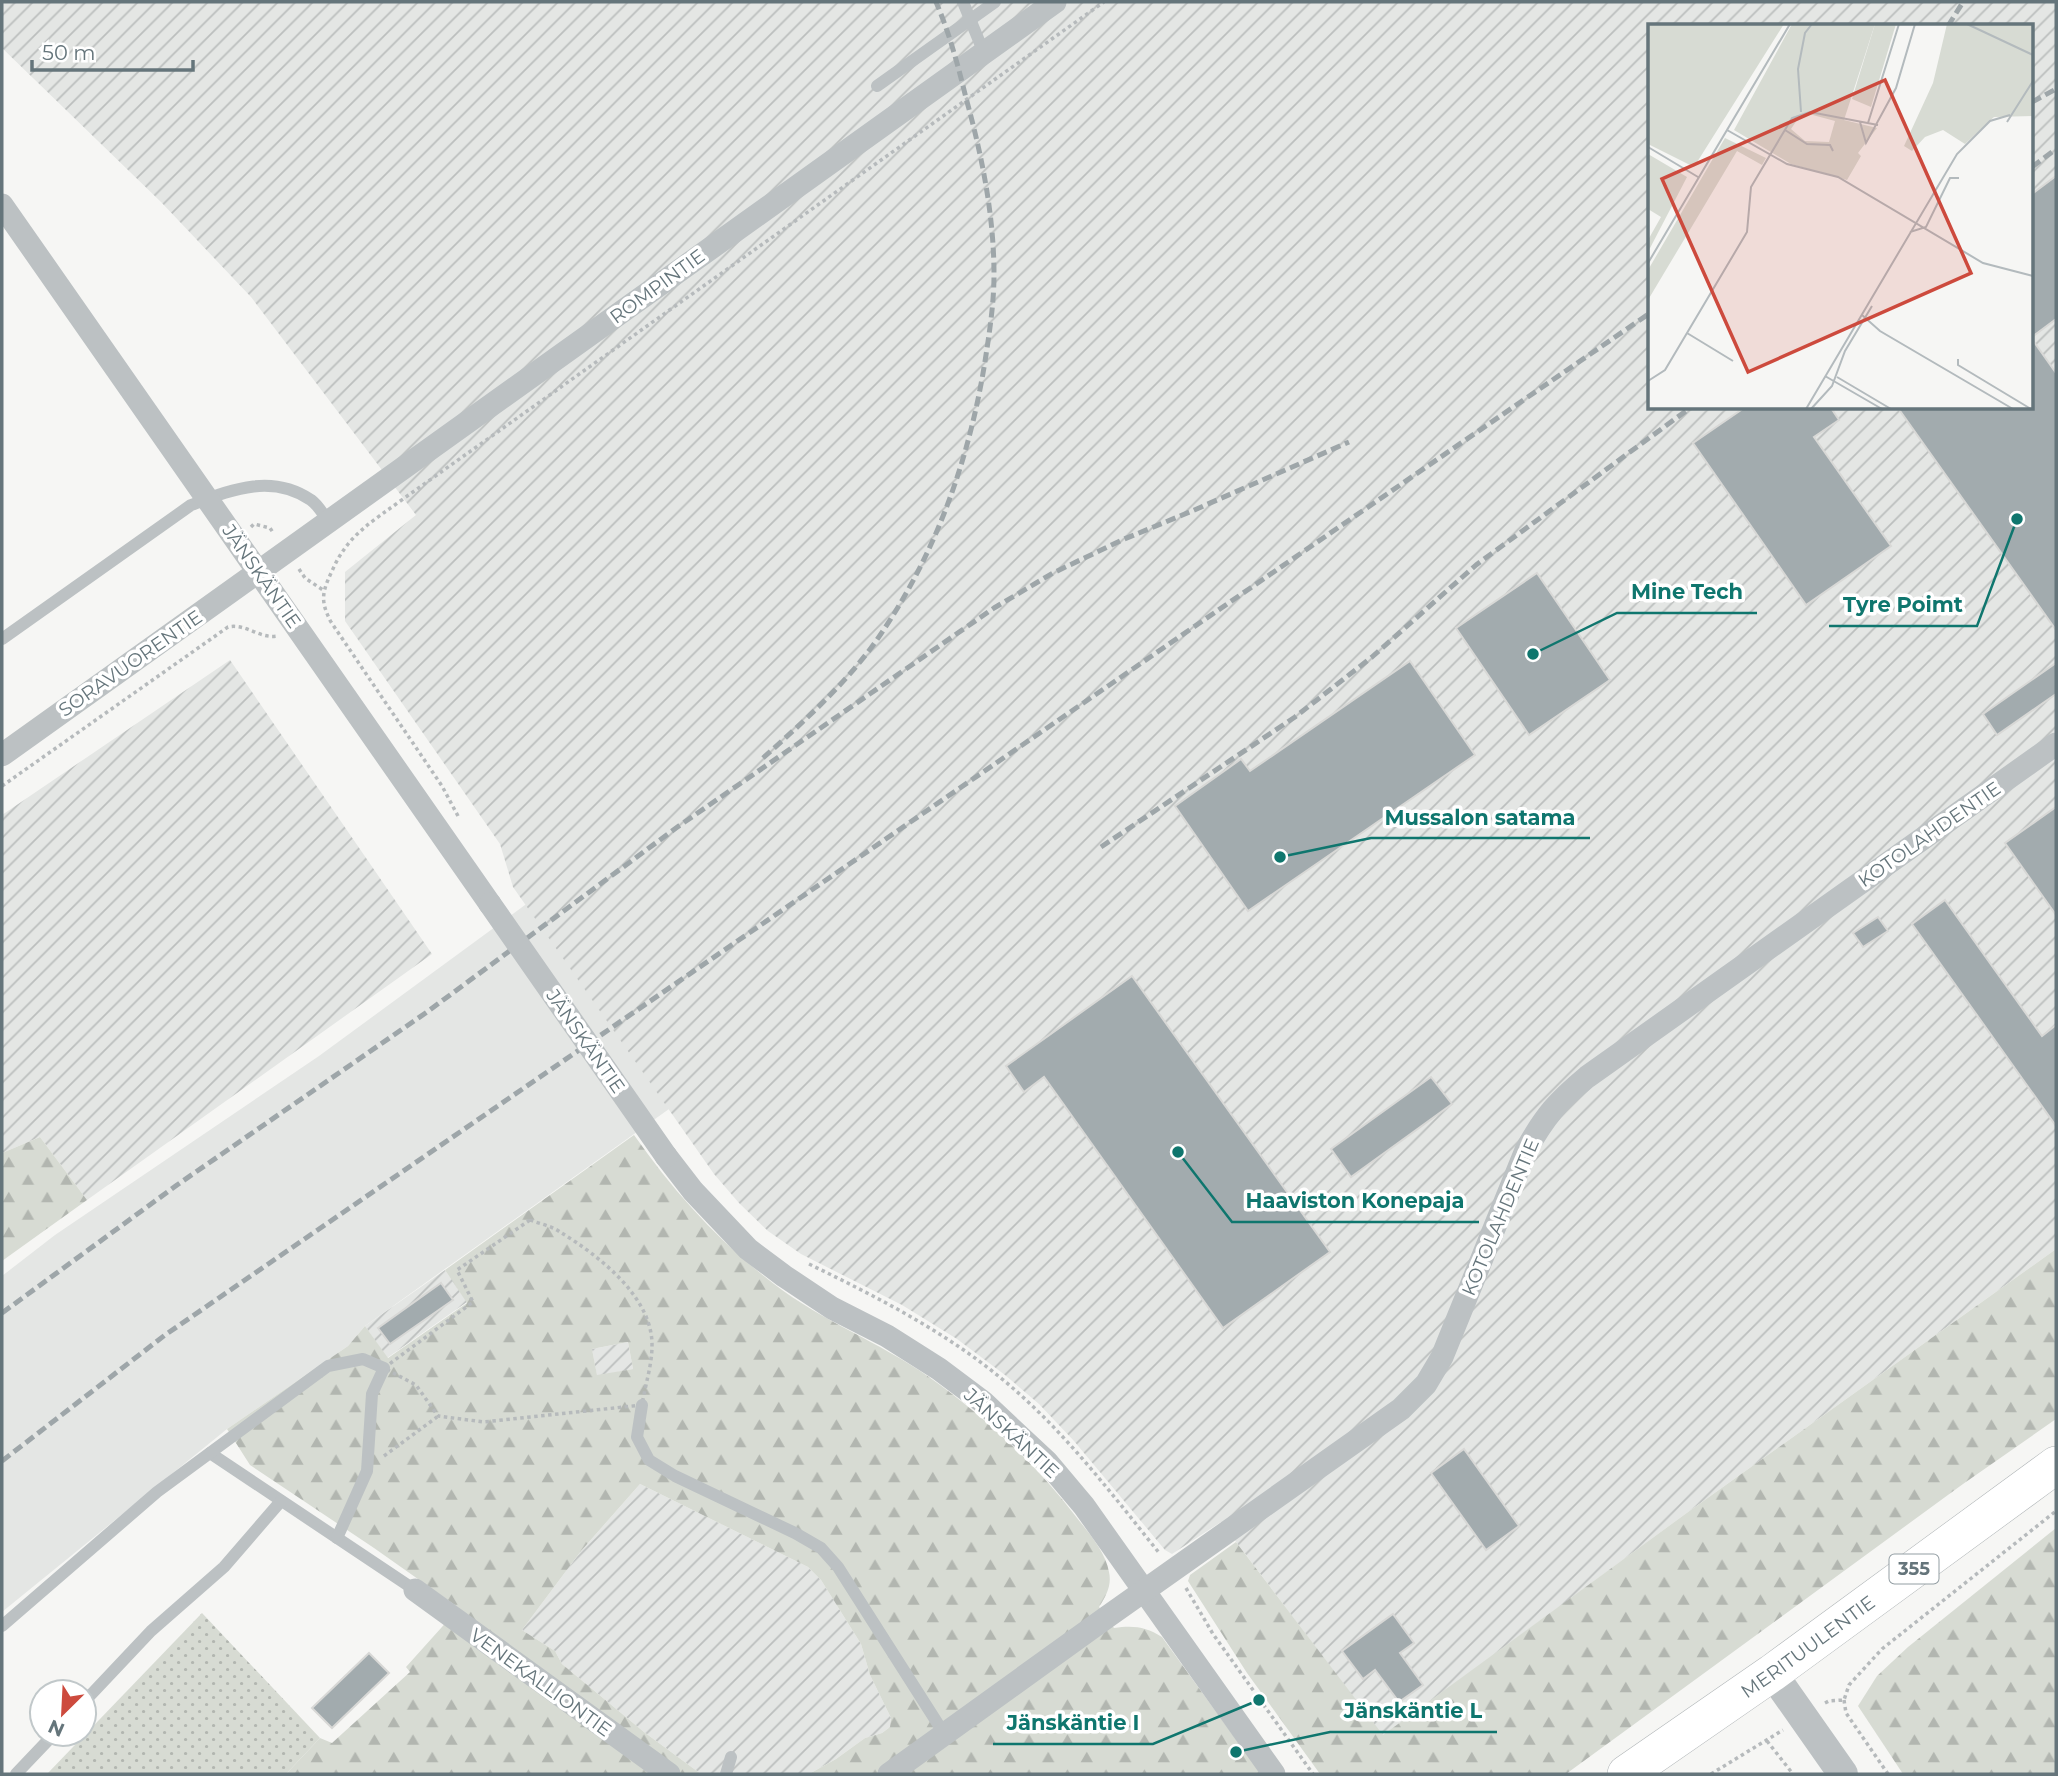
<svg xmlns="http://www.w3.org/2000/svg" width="2058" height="1776" font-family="Montserrat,sans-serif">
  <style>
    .built { fill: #e4e6e4 }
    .industrial { fill: url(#industrial-furrows); fill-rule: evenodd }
    .grass { fill: url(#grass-dots) }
    .forest { fill: url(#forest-firs); fill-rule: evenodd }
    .building { fill: #a2abae; stroke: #d8d8d6; stroke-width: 2 }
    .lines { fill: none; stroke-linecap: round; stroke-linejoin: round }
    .primary-casing { stroke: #b0b5b7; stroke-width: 38 }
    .path { stroke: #b6babc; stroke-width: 3.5; stroke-dasharray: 3.5 3.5; stroke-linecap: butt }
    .service { stroke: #bcc1c3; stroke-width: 12 }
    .minor { stroke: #bcc1c3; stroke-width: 23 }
    .tertiary { stroke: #bcc1c3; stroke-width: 30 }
    .primary { stroke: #fff; stroke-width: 37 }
    .rail { stroke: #9ea6a9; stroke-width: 5; stroke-dasharray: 10 5; stroke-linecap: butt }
    .minor-bridge { stroke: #bcc1c3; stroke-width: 23 }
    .labels { text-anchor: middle; stroke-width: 7; stroke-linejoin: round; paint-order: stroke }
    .shield { fill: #fff; stroke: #939ea3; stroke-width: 2 }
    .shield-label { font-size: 18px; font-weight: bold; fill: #65757b }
    .street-label { font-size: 19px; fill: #65757b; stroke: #fff }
    .inset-road { fill: none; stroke: #b3babd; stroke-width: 2 }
    .view { fill: #cd4a3d; fill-opacity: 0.15; stroke: #cd4a3d; stroke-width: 3.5 }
    .inset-edge { fill: none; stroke: #65757b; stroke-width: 3.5 }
    .leader { fill: none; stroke: #0f766e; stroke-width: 2.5 }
    .callout-dot { fill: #0f766e; stroke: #fff; stroke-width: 2.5 }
    .callout-label { font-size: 21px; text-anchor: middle; font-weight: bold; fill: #0f766e; stroke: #fff; stroke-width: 7; stroke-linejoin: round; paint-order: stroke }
  </style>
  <defs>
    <pattern id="industrial-furrows" width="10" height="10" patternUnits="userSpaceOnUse" patternTransform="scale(1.75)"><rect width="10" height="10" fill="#e4e6e4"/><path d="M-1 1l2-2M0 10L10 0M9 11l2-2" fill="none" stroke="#bcbfbe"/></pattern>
    <pattern id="grass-dots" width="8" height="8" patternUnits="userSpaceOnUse" patternTransform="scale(1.75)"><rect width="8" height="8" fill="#d7dbd3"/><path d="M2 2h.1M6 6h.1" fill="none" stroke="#b2b6b0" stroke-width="1.8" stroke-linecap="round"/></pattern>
    <pattern id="forest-firs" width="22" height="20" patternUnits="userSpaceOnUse" patternTransform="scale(1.75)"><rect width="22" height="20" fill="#d7dbd3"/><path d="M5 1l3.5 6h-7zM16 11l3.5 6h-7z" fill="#b2b6b0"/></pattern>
  </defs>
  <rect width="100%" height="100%" fill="#f6f6f4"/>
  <!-- built -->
  <path class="built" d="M 1650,408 L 1299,675 L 669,1109 L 365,1326 L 348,1346 L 227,1429 L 2,1612 L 2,1276 L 55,1235 L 319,1056 L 525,905 Z"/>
  <!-- industrial -->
  <g class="industrial">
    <path d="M 2,2 L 2056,2 L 2056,1249 L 1688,1512 L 1383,1736 L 1221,1522 L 1172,1554 L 1165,1550 L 1074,1441 L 1039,1404 L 1005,1375 L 957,1339 L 902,1305 L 801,1254 L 768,1231 L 739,1203 L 714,1174 L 513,887 L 500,844 L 345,621 L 345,572 L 416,515 L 251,297 L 161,202 L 2,48 ZM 1650,26 L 2032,26 L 2032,408 L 1650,408 Z"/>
    <path d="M 230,660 L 432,954 L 87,1200 L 40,1137 L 2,1153 L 2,815 Z"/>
    <path d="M 445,1270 L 467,1302 L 387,1358 L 365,1326 Z"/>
    <path d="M 628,1342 L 633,1369 L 597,1376 L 592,1349 Z"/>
    <path d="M 640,1484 L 808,1567 L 821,1580 L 861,1644 L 870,1675 L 891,1718 L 890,1727 L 882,1733 L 865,1738 L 836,1759 L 809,1774 L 701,1774 L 644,1732 L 562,1664 L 555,1651 L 522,1630 L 581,1551 Z"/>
  </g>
  <!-- grass -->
  <path class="grass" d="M 202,1613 L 320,1738 L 286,1774 L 47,1774 Z"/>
  <!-- forest -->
  <g class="forest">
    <path d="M 634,1135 C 674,1192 719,1242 774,1284 C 822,1321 879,1342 929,1377 C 985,1417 1035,1463 1077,1518 C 1089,1533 1106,1553 1109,1572 C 1112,1585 1106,1596 1099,1607 L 1114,1628 C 1134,1625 1146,1627 1162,1637 L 1261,1774 L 809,1774 L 836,1759 L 865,1738 L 882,1733 L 890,1727 L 891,1718 L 870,1675 L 861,1644 L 821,1580 L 808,1567 L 640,1484 L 581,1551 L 522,1630 L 555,1651 L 562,1664 L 644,1732 L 701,1774 L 286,1774 L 320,1738 L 332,1743 L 410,1672 L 406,1667 L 459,1608 L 374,1548 L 250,1465 L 227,1429 L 348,1346 L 365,1326 L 388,1358 L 467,1303 L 445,1270 ZM 628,1342 L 633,1369 L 597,1375 L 592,1349 Z"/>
    <path d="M 40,1137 L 87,1200 L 2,1261 L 2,1153 Z"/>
    <path d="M 2056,1249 L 2056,1419 L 1963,1484 L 1566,1774 L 1320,1774 L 1247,1673 L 1188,1581 L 1190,1575 L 1236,1542 L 1383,1735 L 1688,1512 Z"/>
    <path d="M 2056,1528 L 2056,1774 L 1903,1774 L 1858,1706 L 1877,1676 L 1908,1647 Z"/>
  </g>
  <!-- building -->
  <g class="building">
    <path d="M 2056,176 L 2056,319 L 2032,337 L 2032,194 Z"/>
    <path d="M 2032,339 L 2056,373 L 2056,630 L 1898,408 L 2032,408 Z"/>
    <path d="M 1744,408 L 1831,408 L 1839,420 L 1814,437 L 1891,546 L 1806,605 L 1693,443 Z"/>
    <path d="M 1537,573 L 1610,680 L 1529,735 L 1456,628 Z"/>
    <path d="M 1410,661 L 1475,755 L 1248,911 L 1175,806 L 1241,759 L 1250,771 Z"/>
    <path d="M 2056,663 L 2056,694 L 1997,735 L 1983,714 Z"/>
    <path d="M 2056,807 L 2056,915 L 2005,843 Z"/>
    <path d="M 1945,900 L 2042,1036 L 2056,1025 L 2056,1126 L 1912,924 Z"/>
    <path d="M 1878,917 L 1888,931 L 1863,947 L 1853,933 Z"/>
    <path d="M 1132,976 L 1330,1252 L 1223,1328 L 1044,1077 L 1024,1092 L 1006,1066 Z"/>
    <path d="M 1431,1077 L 1452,1104 L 1351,1177 L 1331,1149 Z"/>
    <path d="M 441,1283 L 453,1300 L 390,1344 L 378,1328 Z"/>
    <path d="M 1464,1449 L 1519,1526 L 1486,1550 L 1431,1473 Z"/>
    <path d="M 1393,1614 L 1414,1643 L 1400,1653 L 1423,1685 L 1399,1702 L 1375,1670 L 1363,1679 L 1342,1651 Z"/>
    <path d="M 369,1653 L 389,1673 L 332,1728 L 312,1708 Z"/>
  </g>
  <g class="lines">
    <!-- primary casing -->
    <g class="primary-casing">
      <g id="primary">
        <path id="s1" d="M 1626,1774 L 1772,1673 L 2056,1465"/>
      </g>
    </g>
    <!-- path -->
    <g class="path">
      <path d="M 251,527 L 254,524 L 270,528 L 274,534"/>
      <path d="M 299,569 L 305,578 L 323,590"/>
      <path d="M 2,786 L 228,627 C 246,623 259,639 277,636"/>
      <path d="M 458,816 L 442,786 L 331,622 C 320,601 322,592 332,571 C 348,534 372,522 403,499 L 1104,2"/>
      <path d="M 530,1220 C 540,1224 552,1226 560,1232 C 598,1255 653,1297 652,1346 C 652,1365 645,1386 642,1405 L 484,1422 L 438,1416 L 416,1385 L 384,1368 L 473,1302 L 457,1270 Z"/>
      <path d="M 809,1264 C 877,1297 944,1331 1002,1379 C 1063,1429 1111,1493 1160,1554"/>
      <path d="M 384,1456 L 437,1417"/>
      <path d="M 1186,1588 L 1213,1634 L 1313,1774"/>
      <path d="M 1844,1700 L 1846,1713 L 1888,1774"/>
      <path d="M 1825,1703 L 1829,1701 L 1844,1700 L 1849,1685 L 1882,1649 L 2056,1511"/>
      <path d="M 1767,1741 L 1793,1774"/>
      <path d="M 1711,1774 L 1783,1730"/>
    </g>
    <!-- service -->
    <g class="service">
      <path d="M 963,2 L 984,53"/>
      <path d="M 877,86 L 995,2"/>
      <path d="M 2,639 L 191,505 C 231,490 271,473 311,500 C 318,505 323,514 328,521"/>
      <path d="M 642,1405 L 637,1437 L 649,1460 L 675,1476 L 795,1533 L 821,1548 L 838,1567 L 945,1735"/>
      <path d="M 210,1453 L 415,1590"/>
      <path d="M 2,1626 L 157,1492 L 328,1366 L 363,1359 L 384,1368 L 372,1394 L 367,1471 L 337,1538"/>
      <path d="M 84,1702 L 151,1631 L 224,1567 L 281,1501"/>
      <path d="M 16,1774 L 54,1734"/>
      <path d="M 726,1774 L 731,1757"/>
    </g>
    <!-- minor -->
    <g class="minor">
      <path d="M 2,205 L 490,904"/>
      <path d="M 2,755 L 1055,2"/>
      <path d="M 666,1156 L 693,1191 L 748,1249 L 784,1276 L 832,1308 L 887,1336 L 939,1369 L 983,1402 L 1047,1462 L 1084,1506 L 1274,1774"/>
      <path d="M 415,1590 L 669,1774"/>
      <path d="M 889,1774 L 1107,1617 L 1401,1409 L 1426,1384 L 1442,1357 L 1526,1150 C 1545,1116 1558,1101 1587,1077 L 2056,744"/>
    </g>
    <!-- tertiary -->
    <path class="tertiary" d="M 1772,1673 L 1843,1774"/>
    <!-- primary -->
    <use href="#primary" class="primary"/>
    <!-- rail -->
    <g class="rail">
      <path d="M 1948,26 L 1963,2"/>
      <path d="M 2032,102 L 2056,89"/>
      <path d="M 2032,167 L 2056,149"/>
      <path d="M 763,758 C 801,724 840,689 871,648 C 934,561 970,460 986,355 C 990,329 994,301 994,275 C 994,215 982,156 966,98 C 958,65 949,32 936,2"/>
      <path d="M 1101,847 L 1295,717 L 1372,657 L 1476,565 L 1690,408"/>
      <path d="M 2,1313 L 177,1185 L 427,1012 L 676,828 L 994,608 L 1053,573 L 1122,540 L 1192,511 L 1349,442"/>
      <path d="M 2,1461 L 165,1335 L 1650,313"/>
    </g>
    <!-- minor-bridge -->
    <path class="minor-bridge" d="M 490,904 L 666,1156"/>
  </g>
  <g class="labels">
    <!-- shield labels -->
    <rect class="shield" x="1889.5" y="1554.5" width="49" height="29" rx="5"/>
    <g class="shield-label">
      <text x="1914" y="1575">355</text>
    </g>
    <!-- street labels -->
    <g class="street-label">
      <text transform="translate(657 286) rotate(-36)" y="7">ROMPINTIE</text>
      <text transform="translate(262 576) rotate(55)" y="7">JÄNSKÄNTIE</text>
      <text transform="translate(130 663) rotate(-35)" y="7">SORAVUORENTIE</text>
      <text transform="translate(1929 834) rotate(-35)" y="7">KOTOLAHDENTIE</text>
      <text transform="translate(586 1041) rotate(55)" y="7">JÄNSKÄNTIE</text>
      <text transform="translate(1500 1217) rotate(-67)" y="7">KOTOLAHDENTIE</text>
      <text transform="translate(1012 1433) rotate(43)" y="7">JÄNSKÄNTIE</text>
      <text dy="7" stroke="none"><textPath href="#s1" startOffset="222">MERITUULENTIE</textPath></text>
      <text transform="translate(541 1682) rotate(36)" y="7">VENEKALLIONTIE</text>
    </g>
  </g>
  <!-- overview -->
  <g transform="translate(1648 24)">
    <rect width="385" height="385" fill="#f6f6f4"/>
    <path d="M 227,0 L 248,0 L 223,83 L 204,75 Z" fill="#d7dbd3"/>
    <path d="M 0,0 L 136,0 L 46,143 L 0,120 ZM 144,0 L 227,0 L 196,96 L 229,104 L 210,129 L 213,132 L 199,156 L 143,140 L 86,106 ZM 161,90 L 187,97 L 181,118 L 157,117 L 143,105 L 151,93 ZM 299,0 L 385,0 L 385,92 L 346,93 L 317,120 L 295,106 L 277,113 L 264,127 L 256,122 L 285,59 ZM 77,114 L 118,134 L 114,141 L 89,127 L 0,276 L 0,246 ZM 0,130 L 39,153 L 0,228 L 0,216 L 13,193 L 0,185 Z" fill="#d7dbd3" fill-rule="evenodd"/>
    <path class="inset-road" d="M 319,0 L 385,31M 153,88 L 150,45 L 157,9 L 164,0M 212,98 L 218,119 L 248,64 L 267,0M 359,98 L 385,57M 220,99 L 251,0M 79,106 L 139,140 L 190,153 L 335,239 L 385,252M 137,106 L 159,120 L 182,121 L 185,127M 0,123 L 50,153M 262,208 L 278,203 L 302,154 L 311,154M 0,239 L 142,0M 214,291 L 232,307 L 365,385M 39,309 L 85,337M 310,335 L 310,341 L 383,385M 177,352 L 234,385M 189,353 L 243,385M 0,357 L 17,346 L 99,208 L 103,163 L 144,94 L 162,88 L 230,101M 158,385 L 309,130 L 342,97 L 362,91M 163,385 L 184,362 L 197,327 L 224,282"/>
    <path class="view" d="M 237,56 L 323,249 L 100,348 L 14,155 Z"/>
    <rect width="385" height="385" class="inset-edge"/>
  </g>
  <!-- callouts -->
  <path class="leader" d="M1533 654L1617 613H1757M2017 519L1977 626H1829M1280 857L1371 838H1590M1178 1152L1232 1222H1479M1236 1752L1330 1732H1497M1259 1700L1153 1744H993"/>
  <g class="callout-dot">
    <circle cx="1533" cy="654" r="7"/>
    <circle cx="2017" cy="519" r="7"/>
    <circle cx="1280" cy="857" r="7"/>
    <circle cx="1178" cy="1152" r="7"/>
    <circle cx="1236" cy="1752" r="7"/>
    <circle cx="1259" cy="1700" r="7"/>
  </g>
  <g class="callout-label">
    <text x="1687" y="599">Mine Tech</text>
    <text x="1903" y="612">Tyre Poimt</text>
    <text x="1480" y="825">Mussalon satama</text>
    <text x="1355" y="1208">Haaviston Konepaja</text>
    <text x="1413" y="1718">Jänskäntie L</text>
    <text x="1073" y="1730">Jänskäntie I</text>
  </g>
  <!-- border -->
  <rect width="2058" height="1776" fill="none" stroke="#65757b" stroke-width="7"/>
  <!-- north arrow -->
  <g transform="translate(63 1713) rotate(204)"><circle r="33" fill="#ffffff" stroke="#c1c8ca" stroke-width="2"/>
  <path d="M0-5L12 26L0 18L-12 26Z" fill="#cd4a3d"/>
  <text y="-10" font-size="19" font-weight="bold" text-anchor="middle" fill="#65757b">N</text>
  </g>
  <!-- scale -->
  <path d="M32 60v10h161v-10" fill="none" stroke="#65757b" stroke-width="3.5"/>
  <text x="42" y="60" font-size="21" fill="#65757b" stroke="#ffffff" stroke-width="5" paint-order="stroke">50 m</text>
</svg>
